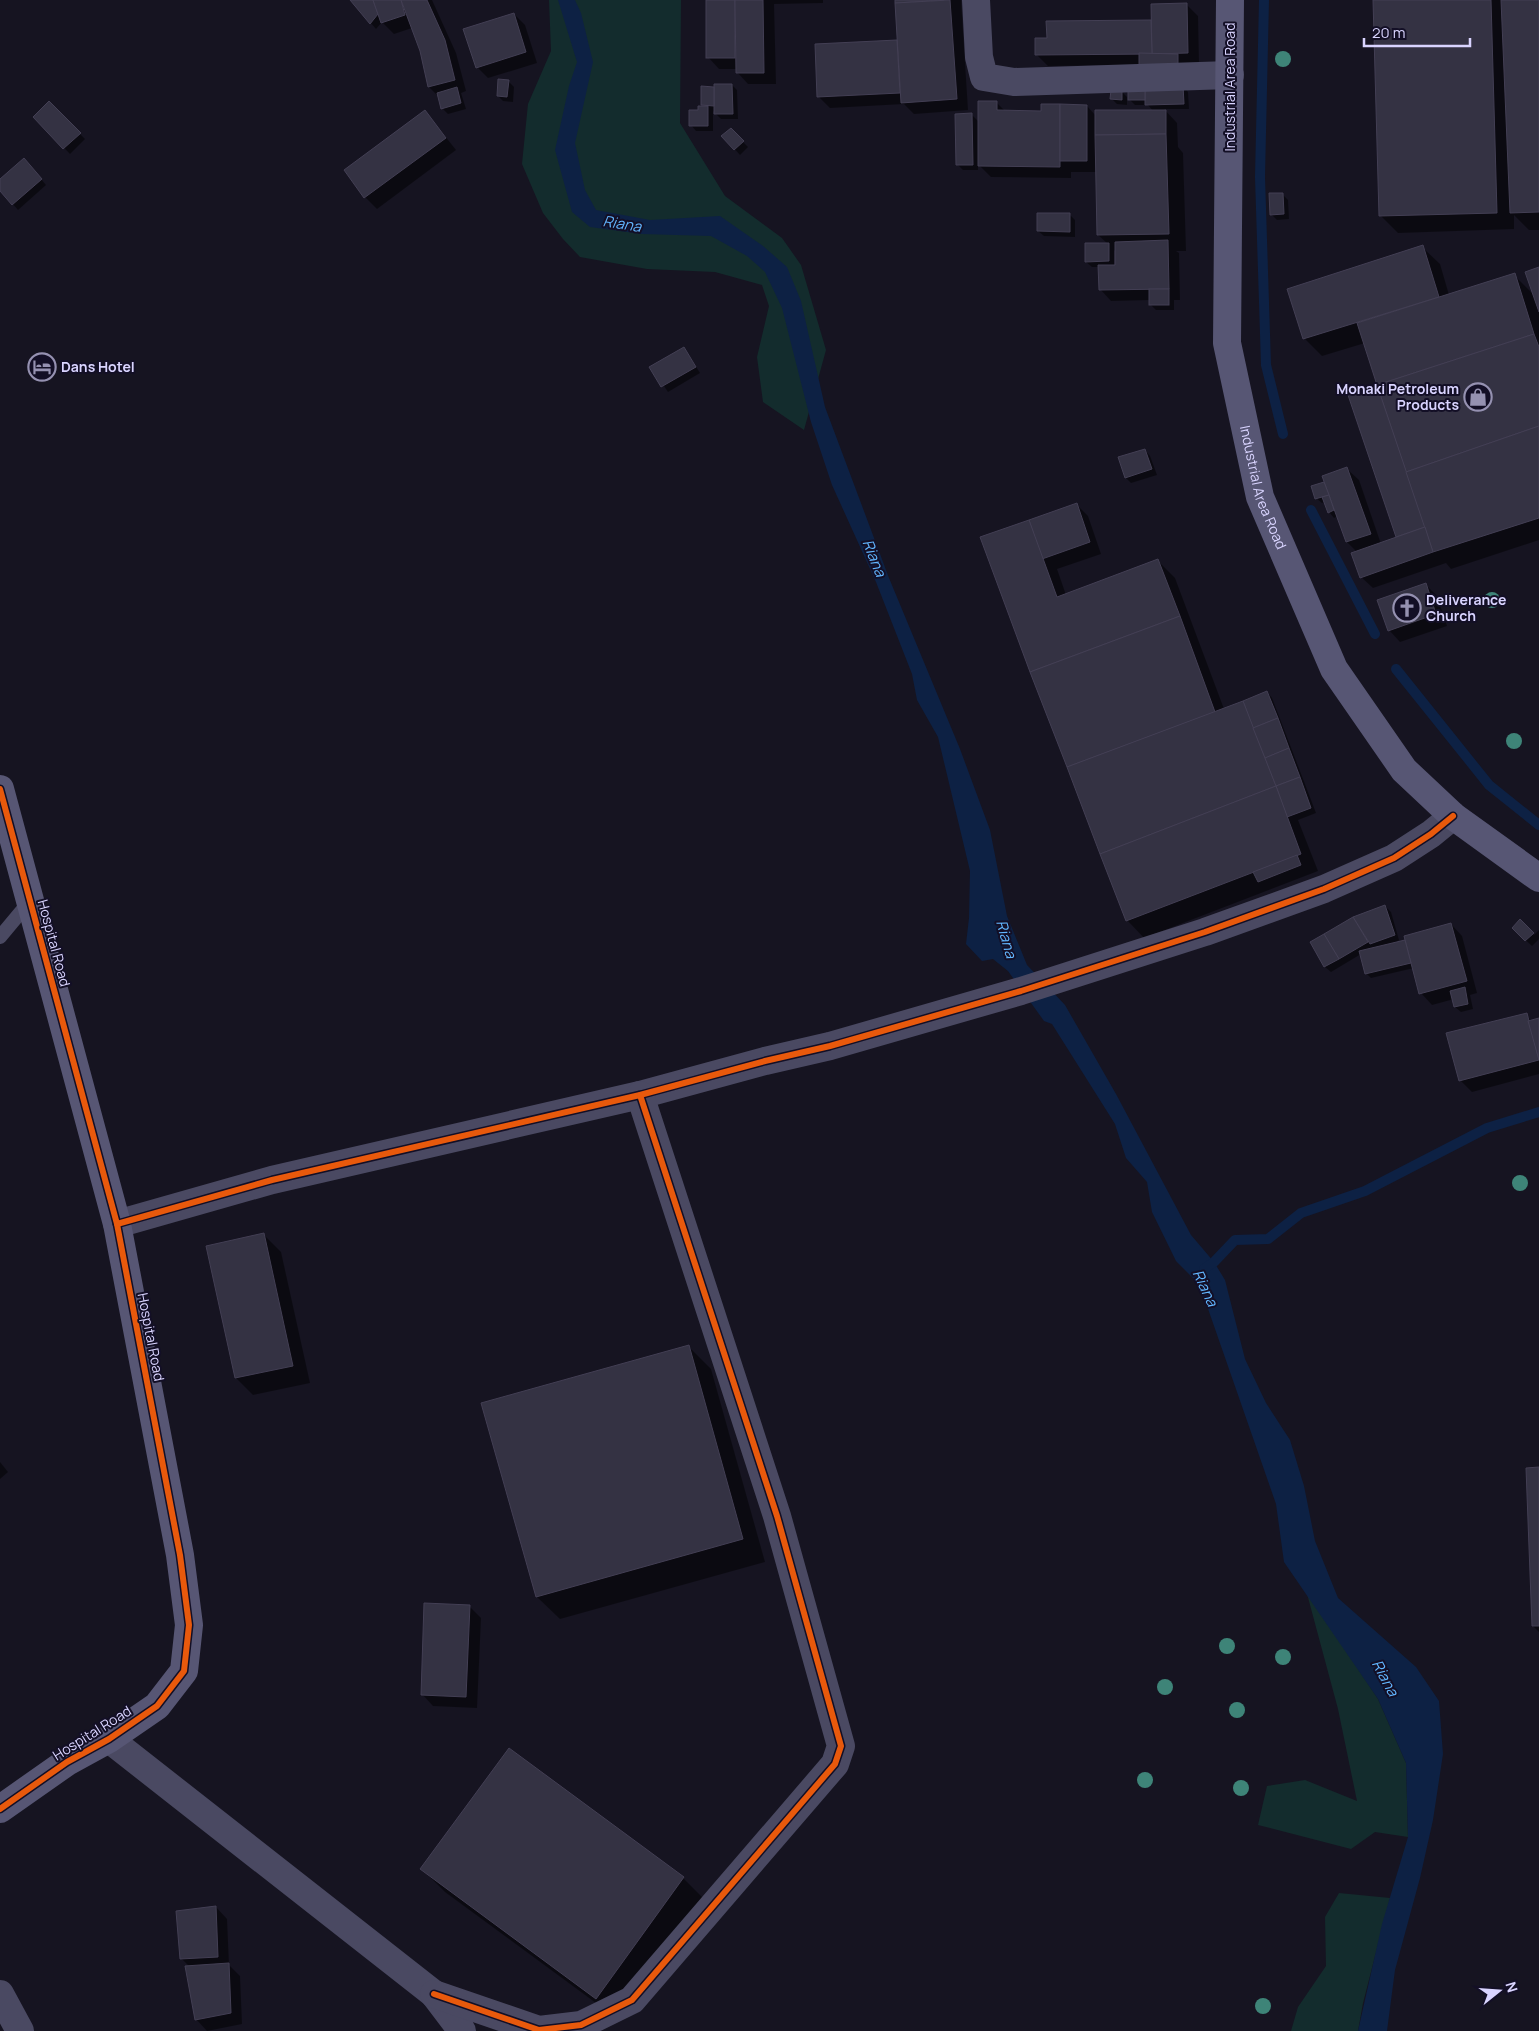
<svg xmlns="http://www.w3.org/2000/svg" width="1539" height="2031" font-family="Manrope,sans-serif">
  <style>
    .green { fill: #132c2d }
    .water { fill: #0d2144 }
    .shadow { fill: #0007; fill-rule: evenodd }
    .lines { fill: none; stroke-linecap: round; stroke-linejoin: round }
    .stream { stroke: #0d2144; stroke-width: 10 }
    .building { fill: #343243; stroke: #433f54 }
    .lane { stroke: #4a4962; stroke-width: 14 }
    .street { stroke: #4a4962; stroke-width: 28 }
    .secondary { stroke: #575674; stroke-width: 28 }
    .cycleway-casing { stroke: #130f26; stroke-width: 9 }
    .cycleway { stroke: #e8590c; stroke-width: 6 }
    .tree { fill: #3e8478 }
    .labels { text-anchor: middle; stroke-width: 4; stroke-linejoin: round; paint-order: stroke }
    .street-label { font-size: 14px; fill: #d9d4ff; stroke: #130f26 }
    .poi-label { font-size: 14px; font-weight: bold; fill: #d9d4ff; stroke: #130f26; text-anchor: start }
    .water-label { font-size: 15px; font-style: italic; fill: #62b6ff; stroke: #130f26 }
  </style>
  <rect width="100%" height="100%" fill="#161421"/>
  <!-- green -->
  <g class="green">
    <path d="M 549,0 L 681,0 L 680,123 L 725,196 L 782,238 L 801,265 L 826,350 L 804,430 L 763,402 L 757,357 L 769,306 L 762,285 L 715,272 L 647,269 L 580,257 L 563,239 L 543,213 L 522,164 L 528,104 L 551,51 Z"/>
    <path d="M 1306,1590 L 1378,1699 L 1406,1763 L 1408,1837 L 1375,1832 L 1351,1849 L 1258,1825 L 1267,1786 L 1305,1780 L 1357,1801 L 1338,1709 Z"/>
    <path d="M 1339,1893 L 1390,1898 L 1363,2003 L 1358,2031 L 1291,2031 L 1298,2007 L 1326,1966 L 1325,1917 Z"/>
  </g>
  <!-- water -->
  <path class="water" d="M 558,0 L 575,0 L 581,13 L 593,62 L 575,143 L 585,190 L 596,210 L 650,220 L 720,216 L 763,246 L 787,267 L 801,301 L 825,407 L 889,578 L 960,749 L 990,830 L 1007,916 L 1027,965 L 1065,1005 L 1116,1094 L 1191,1235 L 1214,1262 L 1225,1280 L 1245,1359 L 1266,1403 L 1290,1440 L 1304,1486 L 1315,1541 L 1338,1598 L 1416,1667 L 1439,1701 L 1443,1754 L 1433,1820 L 1420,1878 L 1395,1970 L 1387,2031 L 1358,2031 L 1382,1924 L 1408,1837 L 1406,1763 L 1378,1699 L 1284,1562 L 1276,1504 L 1206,1303 L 1194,1279 L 1176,1261 L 1152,1212 L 1147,1182 L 1126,1158 L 1115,1124 L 1052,1024 L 1044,1021 L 1008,971 L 993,959 L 982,961 L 966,944 L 969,918 L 970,871 L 938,737 L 917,700 L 912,674 L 876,582 L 832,485 L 811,422 L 782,308 L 765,272 L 747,256 L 711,236 L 642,234 L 590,227 L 572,212 L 555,150 L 569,86 L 577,62 Z"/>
  <!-- shadow -->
  <g class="shadow">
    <path d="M 351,0 L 432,0 L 456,53 L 466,91 L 461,93 L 466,109 L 448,114 L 442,108 L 439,97 L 429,87 L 421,50 L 412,28 L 394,34 L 382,22 L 376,29 Z"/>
    <path d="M 708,0 L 823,0 L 823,3 L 774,4 L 776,84 L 748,84 L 737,72 L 737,69 L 719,69 L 708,57 Z"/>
    <path d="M 897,0 L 961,0 L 968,110 L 914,114 L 904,104 L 830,108 L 819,97 L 816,45 L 898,41 Z"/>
    <path d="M 1374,0 L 1539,0 L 1539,230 L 1529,230 L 1514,215 L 1514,229 L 1398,233 L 1380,215 Z"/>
    <path d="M 1187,5 L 1198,16 L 1199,64 L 1048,66 L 1036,54 L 1048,39 L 1048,22 L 1152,22 Z"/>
    <path d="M 514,14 L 525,25 L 537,63 L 488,78 L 477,67 Z"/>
    <path d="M 508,81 L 514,87 L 513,102 L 503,101 L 498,96 Z"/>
    <path d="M 732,85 L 737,90 L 738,119 L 721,119 L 713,111 L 713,131 L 696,131 L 691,125 L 703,106 L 702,87 Z"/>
    <path d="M 1183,86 L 1188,92 L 1189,109 L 1164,109 L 1177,123 L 1178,147 L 1183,153 L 1186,251 L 1176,251 L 1179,253 L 1180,300 L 1174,300 L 1174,310 L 1156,310 L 1150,304 L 1150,300 L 1111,301 L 1100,289 L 1099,267 L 1092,267 L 1086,262 L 1108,244 L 1098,235 L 1097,172 L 1071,172 L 1071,178 L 991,177 L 978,164 L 978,170 L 963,170 L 957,164 L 972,115 L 979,122 L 997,103 L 1006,112 L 1042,112 L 1087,106 L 1096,116 L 1153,111 L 1148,105 L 1135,105 L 1127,97 L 1127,105 L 1117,104 L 1112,99 L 1122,92 L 1130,100 ZM 1114,250 L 1117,253 L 1117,266 L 1114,266 Z"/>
    <path d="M 49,103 L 85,139 L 70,154 L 35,117 Z"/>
    <path d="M 425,111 L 456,150 L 377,209 L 365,197 L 346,170 Z"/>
    <path d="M 731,130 L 748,147 L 740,155 L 723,136 Z"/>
    <path d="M 29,165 L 46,185 L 18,210 L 0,189 L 0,180 Z"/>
    <path d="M 1283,195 L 1288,200 L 1289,219 L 1277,220 L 1271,214 Z"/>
    <path d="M 1070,215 L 1075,220 L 1075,237 L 1044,236 L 1038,231 Z"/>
    <path d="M 1422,247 L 1440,264 L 1449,295 L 1514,275 L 1533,294 L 1539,268 L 1539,540 L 1451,569 L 1446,563 L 1373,588 L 1361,577 L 1357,552 L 1347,542 L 1338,516 L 1334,518 L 1329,512 L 1325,502 L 1322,503 L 1316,498 L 1324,484 L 1328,487 L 1347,469 L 1359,480 L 1381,544 L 1397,538 L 1350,396 L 1378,385 L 1365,343 L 1322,356 L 1304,338 Z"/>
    <path d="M 684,348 L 700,373 L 668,392 L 651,367 Z"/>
    <path d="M 1145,450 L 1150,456 L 1157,475 L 1131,483 L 1126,478 L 1119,458 Z"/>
    <path d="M 1076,504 L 1088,516 L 1101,554 L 1057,569 L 1066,595 L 1158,561 L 1175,578 L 1224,709 L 1267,692 L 1272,698 L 1316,813 L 1298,820 L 1318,871 L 1144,938 L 1127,920 L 982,538 Z"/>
    <path d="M 1425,584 L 1437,596 L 1447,626 L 1400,642 L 1389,630 Z"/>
    <path d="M 1385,906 L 1391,912 L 1399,940 L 1394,944 L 1451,924 L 1462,936 L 1477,993 L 1470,995 L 1473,1009 L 1461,1012 L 1455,1007 L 1454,999 L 1432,1005 L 1421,993 L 1414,968 L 1371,978 L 1366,973 L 1361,954 L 1331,972 L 1325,967 L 1312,943 L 1353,918 Z"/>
    <path d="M 1520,920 L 1534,935 L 1539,930 L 1539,939 L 1532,946 L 1513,928 Z"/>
    <path d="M 1526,1015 L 1532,1021 L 1539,1019 L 1539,1074 L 1472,1092 L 1460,1080 Z"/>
    <path d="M 264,1235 L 281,1252 L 310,1383 L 253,1395 L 236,1378 Z"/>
    <path d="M 688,1346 L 711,1369 L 765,1562 L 560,1619 L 537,1597 Z"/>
    <path d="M 0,1462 L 8,1472 L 0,1479 Z"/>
    <path d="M 1539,1468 L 1539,1632 L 1533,1626 Z"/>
    <path d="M 469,1606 L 481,1618 L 477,1708 L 433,1706 L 422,1694 Z"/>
    <path d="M 422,1869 L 683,1878 L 706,1901 L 619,2020 L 445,1892 Z"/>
    <path d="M 216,1907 L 227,1919 L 229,1965 L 240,1976 L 242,2024 L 207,2031 L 196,2019 L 190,1967 L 181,1958 Z"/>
  </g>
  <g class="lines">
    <!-- stream -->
    <g class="stream">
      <path d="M 1264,0 L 1260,177 L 1266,365 L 1283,434"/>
      <path d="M 1311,510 L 1375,634"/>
      <path d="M 1396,669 L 1489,785 L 1539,825"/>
      <path d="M 1204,1269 L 1214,1262 L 1235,1240 L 1268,1239 L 1301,1213 L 1365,1191 L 1487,1128 L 1539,1112"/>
    </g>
  </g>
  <!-- building -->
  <g class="building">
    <path d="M 350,0 L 373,0 L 378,14 L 370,24 Z"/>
    <path d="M 373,0 L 401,0 L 405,15 L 381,23 Z"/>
    <path d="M 401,0 L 427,0 L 445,40 L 455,80 L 428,87 L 420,51 Z"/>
    <rect x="706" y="0" width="29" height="58"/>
    <path d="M 735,0 L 763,0 L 764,73 L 736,73 Z"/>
    <path d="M 895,0 L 944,0 L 895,3 Z"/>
    <path d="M 950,0 L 957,99 L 901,103 L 895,3 Z"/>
    <path d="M 1373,0 L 1491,0 L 1497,213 L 1379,216 Z"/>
    <path d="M 1501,0 L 1539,0 L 1539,212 L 1510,213 Z"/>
    <path d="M 1187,3 L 1188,53 L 1152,54 L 1151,4 Z"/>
    <path d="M 514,13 L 526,52 L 476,68 L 463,29 Z"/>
    <path d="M 1151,20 L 1152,54 L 1035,55 L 1035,38 L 1047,38 L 1046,21 Z"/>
    <path d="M 897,40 L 900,93 L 817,97 L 815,44 Z"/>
    <path d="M 1139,53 L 1178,54 L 1178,68 L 1139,68 Z"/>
    <path d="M 498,79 L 509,80 L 507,97 L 497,96 Z"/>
    <path d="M 714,84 L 732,84 L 733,114 L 714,114 Z"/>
    <path d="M 1145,85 L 1183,85 L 1184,104 L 1145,105 Z"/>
    <path d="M 701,86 L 714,87 L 714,106 L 701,105 Z"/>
    <path d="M 457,87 L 461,103 L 441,109 L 437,93 Z"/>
    <path d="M 1111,90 L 1122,90 L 1122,100 L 1110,99 Z"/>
    <rect x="1128" y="90" width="17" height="10"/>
    <path d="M 49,101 L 81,133 L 63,149 L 33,117 Z"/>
    <path d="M 978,101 L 997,101 L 997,110 L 1041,111 L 1041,104 L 1060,104 L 1060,167 L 978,166 Z"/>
    <path d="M 1060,104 L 1087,105 L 1087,161 L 1060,161 Z"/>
    <path d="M 698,106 L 708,106 L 708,126 L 689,126 L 689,110 L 698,110 Z"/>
    <path d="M 425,110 L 446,138 L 364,198 L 344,170 Z"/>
    <path d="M 1095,110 L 1166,110 L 1166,134 L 1095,135 Z"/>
    <path d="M 972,113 L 973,165 L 956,165 L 955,114 Z"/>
    <path d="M 731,128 L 744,141 L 734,150 L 721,136 Z"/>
    <path d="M 1166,134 L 1169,234 L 1097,235 L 1095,135 Z"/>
    <path d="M 24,158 L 42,179 L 12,205 L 0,191 L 0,179 Z"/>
    <path d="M 1269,193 L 1283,193 L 1284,214 L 1270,215 Z"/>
    <path d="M 1037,213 L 1070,213 L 1070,232 L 1037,231 Z"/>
    <path d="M 1168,240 L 1169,289 L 1099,290 L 1098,265 L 1115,265 L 1115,242 Z"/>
    <path d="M 1085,243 L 1109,243 L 1109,261 L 1085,262 Z"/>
    <path d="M 1423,245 L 1439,297 L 1303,339 L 1287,289 Z"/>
    <path d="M 1539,267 L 1539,312 L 1525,272 Z"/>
    <path d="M 1515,273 L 1534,334 L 1377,385 L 1357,323 Z"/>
    <rect x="1149" y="289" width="20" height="16"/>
    <path d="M 1534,334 L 1539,347 L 1539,426 L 1406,472 L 1377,385 Z"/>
    <path d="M 684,347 L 696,367 L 661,387 L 649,367 Z"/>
    <path d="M 1377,385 L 1425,527 L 1396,537 L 1348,395 Z"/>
    <path d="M 1539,426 L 1539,518 L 1433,552 L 1406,472 Z"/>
    <path d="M 1145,449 L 1152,469 L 1125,478 L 1118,457 Z"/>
    <path d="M 1347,467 L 1371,534 L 1346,542 L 1322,476 Z"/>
    <path d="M 1324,482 L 1329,495 L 1315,499 L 1311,486 Z"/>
    <path d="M 1329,495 L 1334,510 L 1328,513 L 1322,497 Z"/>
    <path d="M 1077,503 L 1090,542 L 1042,559 L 1029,520 Z"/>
    <path d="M 1029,520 L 1057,597 L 1158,559 L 1180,616 L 1030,672 L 980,537 Z"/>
    <path d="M 1425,527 L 1433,552 L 1360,578 L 1351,553 Z"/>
    <path d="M 1426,583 L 1436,614 L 1388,631 L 1377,600 Z"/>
    <path d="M 1180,616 L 1215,712 L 1067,767 L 1030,672 Z"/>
    <path d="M 1267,691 L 1278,718 L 1253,728 L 1243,701 Z"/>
    <path d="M 1243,701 L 1276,786 L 1100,854 L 1067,767 Z"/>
    <path d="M 1278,718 L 1289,748 L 1265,758 L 1253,728 Z"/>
    <path d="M 1289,748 L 1300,777 L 1276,786 L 1265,758 Z"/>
    <path d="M 1300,777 L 1311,808 L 1287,817 L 1276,786 Z"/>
    <path d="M 1276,786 L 1301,854 L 1126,921 L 1100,854 Z"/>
    <path d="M 1297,855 L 1301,865 L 1258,882 L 1253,872 Z"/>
    <path d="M 1385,905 L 1395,935 L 1370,944 L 1353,917 Z"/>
    <path d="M 1353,917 L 1368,942 L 1339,959 L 1324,934 Z"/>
    <path d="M 1520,919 L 1534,933 L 1525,941 L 1512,928 Z"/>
    <path d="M 1451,923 L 1467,981 L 1419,994 L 1404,936 Z"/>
    <path d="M 1324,934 L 1339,959 L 1324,967 L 1310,942 Z"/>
    <path d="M 1405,940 L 1411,963 L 1365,974 L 1359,951 Z"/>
    <path d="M 1465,987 L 1468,1004 L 1454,1007 L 1450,991 Z"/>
    <path d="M 1527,1013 L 1539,1060 L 1459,1081 L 1446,1033 Z"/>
    <path d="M 1539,1018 L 1539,1060 L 1528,1021 Z"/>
    <path d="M 264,1233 L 293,1366 L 235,1378 L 206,1246 Z"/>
    <path d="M 689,1345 L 743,1539 L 536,1597 L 481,1403 Z"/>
    <path d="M 1539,1467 L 1539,1626 L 1532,1626 L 1526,1468 Z"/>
    <path d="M 424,1603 L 470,1605 L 466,1697 L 421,1695 Z"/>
    <path d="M 509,1748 L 684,1877 L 596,1999 L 420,1869 Z"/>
    <path d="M 216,1906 L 218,1957 L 180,1959 L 176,1911 Z"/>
    <path d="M 229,1963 L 231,2013 L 195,2020 L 185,1966 Z"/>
  </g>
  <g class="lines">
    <!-- lane -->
    <path class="lane" d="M 0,937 L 30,901"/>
    <!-- street -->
    <g class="street">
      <path d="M 976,0 L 979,57 L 984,77 L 1014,82 L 1230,75"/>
      <path d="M 117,1224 L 272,1180 L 640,1095 L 765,1061 L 830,1046 L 1021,991 L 1205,932 L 1324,889 L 1394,858 L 1431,834 L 1453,816"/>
      <path d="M 109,1739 L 434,1994 L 462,2031"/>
      <path d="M 0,1994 L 20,2031"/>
      <path d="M 434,1994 L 539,2030 L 581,2025 L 632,2000 L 835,1764 L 841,1746 L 777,1516 L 640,1095"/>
    </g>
    <!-- secondary -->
    <g class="secondary">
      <path id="s1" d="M 1230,0 L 1227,343 L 1260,497 L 1334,669 L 1404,770 L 1453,816 L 1539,878"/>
      <path d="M 0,789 L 117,1224 L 180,1555 L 189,1625 L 184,1671 L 157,1706 L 109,1739 L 67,1762 L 0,1809"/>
    </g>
    <!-- cycleway casing -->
    <g class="cycleway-casing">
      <g id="cycleway">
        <path d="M 0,789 L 117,1224 L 180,1555 L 189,1625 L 184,1671 L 157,1706 L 109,1739 L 67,1762 L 0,1809"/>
        <path d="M 117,1224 L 272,1180 L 640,1095 L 765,1061 L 830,1046 L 1021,991 L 1205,932 L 1324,889 L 1394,858 L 1431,834 L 1453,816"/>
        <path d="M 434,1994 L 539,2030 L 581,2025 L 632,2000 L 835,1764 L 841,1746 L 777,1516 L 640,1095"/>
      </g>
    </g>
    <!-- cycleway -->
    <use href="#cycleway" class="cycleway"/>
  </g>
  <!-- trees -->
  <g class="tree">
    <circle cx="1283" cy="59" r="8"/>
    <circle cx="1492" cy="600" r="8"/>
    <circle cx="1514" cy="741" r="8"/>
    <circle cx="1520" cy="1183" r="8"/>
    <circle cx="1227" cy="1646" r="8"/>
    <circle cx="1283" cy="1657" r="8"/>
    <circle cx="1165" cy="1687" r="8"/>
    <circle cx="1237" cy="1710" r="8"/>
    <circle cx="1145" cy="1780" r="8"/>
    <circle cx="1241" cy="1788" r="8"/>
    <circle cx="1263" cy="2006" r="8"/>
  </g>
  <!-- icons -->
  <defs>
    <g id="hotel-ring" transform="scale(1.4375)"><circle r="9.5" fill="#130f26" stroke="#9591b1" stroke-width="1.5"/><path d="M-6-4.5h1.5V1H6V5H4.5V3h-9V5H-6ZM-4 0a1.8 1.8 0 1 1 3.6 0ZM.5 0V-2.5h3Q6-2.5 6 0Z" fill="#9591b1"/></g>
    <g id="shop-ring" transform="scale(1.4375)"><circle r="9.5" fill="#130f26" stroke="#9591b1" stroke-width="1.5"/><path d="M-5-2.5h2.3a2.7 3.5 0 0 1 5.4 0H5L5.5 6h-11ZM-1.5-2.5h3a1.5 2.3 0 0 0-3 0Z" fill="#9591b1"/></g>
    <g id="church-ring" transform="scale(1.4375)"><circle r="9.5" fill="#130f26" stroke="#9591b1" stroke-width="1.5"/><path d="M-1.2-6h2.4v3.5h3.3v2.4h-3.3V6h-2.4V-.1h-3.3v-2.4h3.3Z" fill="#9591b1"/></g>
  </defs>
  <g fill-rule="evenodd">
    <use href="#hotel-ring" x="42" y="367"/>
    <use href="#shop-ring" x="1478" y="397"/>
    <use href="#church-ring" x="1407" y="608"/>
  </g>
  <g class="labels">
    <!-- street labels -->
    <g class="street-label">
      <text transform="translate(1230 87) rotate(-90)" y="5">Industrial Area Road</text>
      <text dy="5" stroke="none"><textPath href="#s1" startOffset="492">Industrial Area Road</textPath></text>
      <text transform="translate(54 943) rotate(75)" y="5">Hospital Road</text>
      <text transform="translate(151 1337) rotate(79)" y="5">Hospital Road</text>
      <text transform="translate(92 1733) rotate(-32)" y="5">Hospital Road</text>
    </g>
    <!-- poi labels -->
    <g class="poi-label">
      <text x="61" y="372">Dans Hotel</text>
      <text x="1459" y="394" text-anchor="end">Monaki Petroleum<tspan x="1459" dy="16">Products</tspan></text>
      <text x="1426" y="605">Deliverance<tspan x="1426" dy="16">Church</tspan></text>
    </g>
    <!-- water labels -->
    <g class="water-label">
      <text transform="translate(622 224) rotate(9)" y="5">Riana</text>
      <text transform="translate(874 558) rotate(68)" y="5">Riana</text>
      <text transform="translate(1006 939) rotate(74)" y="5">Riana</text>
      <text transform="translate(1205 1288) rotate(65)" y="5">Riana</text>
      <text transform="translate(1385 1678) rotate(62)" y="5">Riana</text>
    </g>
  </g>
  <!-- north arrow -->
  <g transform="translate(1499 1991) rotate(73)" stroke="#130f26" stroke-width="4" paint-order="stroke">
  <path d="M0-4L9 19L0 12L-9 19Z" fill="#d9d4ff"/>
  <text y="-8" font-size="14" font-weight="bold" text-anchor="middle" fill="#d9d4ff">N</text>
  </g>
  <!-- scale -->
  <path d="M1364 38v8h106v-8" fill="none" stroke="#d9d4ff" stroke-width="2.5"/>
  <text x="1372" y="38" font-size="15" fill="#d9d4ff" stroke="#130f26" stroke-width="4" paint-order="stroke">20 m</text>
</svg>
